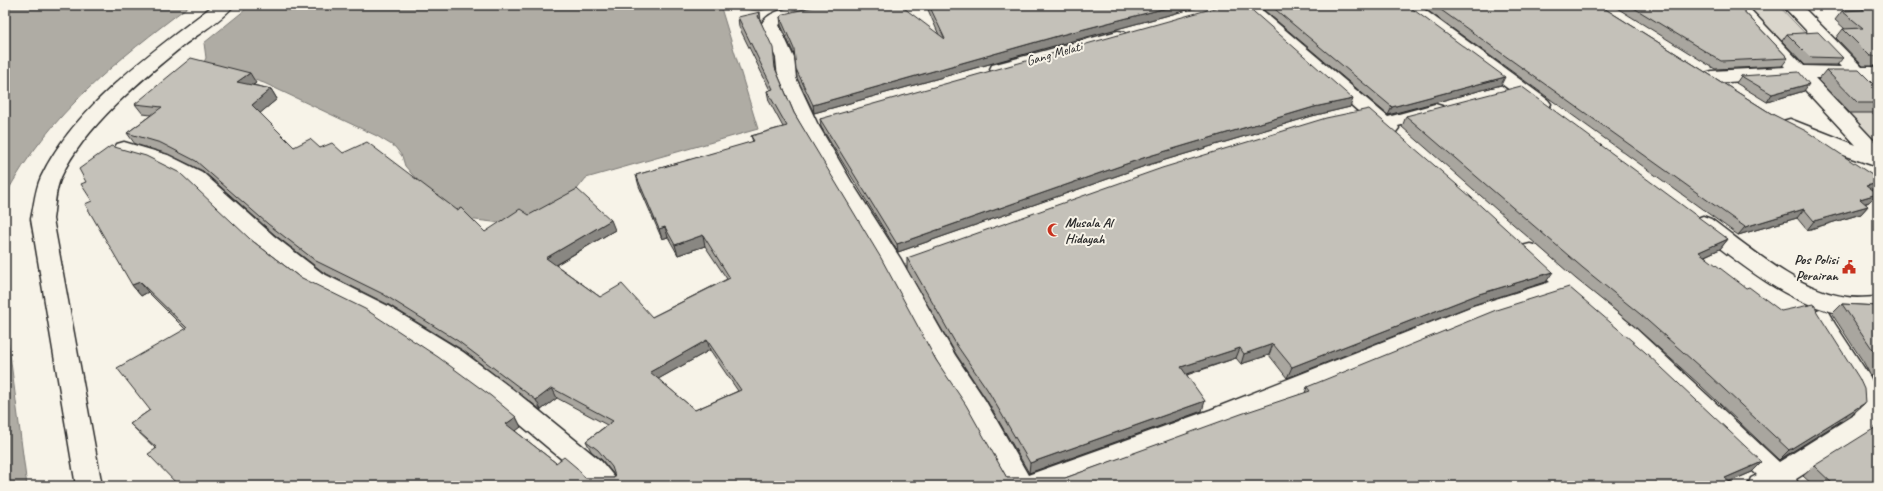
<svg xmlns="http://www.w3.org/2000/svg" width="1883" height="491" font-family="Caveat,sans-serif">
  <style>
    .green { fill: #dad6cc; stroke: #82807c }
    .water { fill: #afaca4; stroke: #7a7874 }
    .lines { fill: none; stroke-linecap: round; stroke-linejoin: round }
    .minor-casing { stroke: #2b2b2b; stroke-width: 3 }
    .minor { fill: #f7f3e8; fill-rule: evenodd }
    .wall { fill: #a9a69f; stroke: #2b2b2b; fill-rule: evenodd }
    .shaded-wall { fill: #898782; stroke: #2b2b2b }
    .building { fill: #c4c1b9; stroke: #2b2b2b; fill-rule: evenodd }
    .labels { text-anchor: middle; stroke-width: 4; stroke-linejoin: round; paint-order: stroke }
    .street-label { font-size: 14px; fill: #2b2b2b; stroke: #f7f3e8 }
    .poi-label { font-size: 14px; font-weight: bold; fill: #2b2b2b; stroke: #f7f3e8; text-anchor: start }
  </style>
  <rect width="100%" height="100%" fill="#f7f3e8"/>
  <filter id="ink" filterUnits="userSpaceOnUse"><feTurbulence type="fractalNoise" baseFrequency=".025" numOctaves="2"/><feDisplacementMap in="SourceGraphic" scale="8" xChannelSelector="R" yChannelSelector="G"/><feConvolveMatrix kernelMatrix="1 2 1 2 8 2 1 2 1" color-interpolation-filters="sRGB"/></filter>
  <g filter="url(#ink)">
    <!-- green -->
    <g class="green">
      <path d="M 1743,5 L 1778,5 L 1817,46 L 1831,64 C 1825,69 1815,72 1808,69 C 1788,61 1758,22 1743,5 Z"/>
      <path d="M 1821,78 L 1852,91 L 1878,118 L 1878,151 L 1815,81 Z"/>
    </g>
    <!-- water -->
    <g class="water">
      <path d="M 5,5 L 190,5 C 117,60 49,114 5,196 Z"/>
      <path d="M 251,5 L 784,5 L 759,11 L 728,7 L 721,8 L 758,129 L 586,178 L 546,228 L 449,217 L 405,166 L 402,156 L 395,147 L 377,136 L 264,83 L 233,73 L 202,66 L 206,58 L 204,43 Z"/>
      <path d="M 5,316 L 27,486 L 5,486 Z"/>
    </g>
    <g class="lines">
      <!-- minor casing -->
      <g class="minor-casing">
        <g id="minor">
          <path d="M 214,5 L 234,5 C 225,18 197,35 184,45 C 142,79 84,127 61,177 C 55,190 55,206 53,219 L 102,486 L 76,486 L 31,219 C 34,206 35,190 41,177 C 73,108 154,50 214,5 Z"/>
          <path d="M 805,5 L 835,5 L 832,9 L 784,21 L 779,25 L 794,58 L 796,78 L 817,123 L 851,181 L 900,258 L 955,355 L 985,400 L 1028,475 L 1210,410 L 1473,306 L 1550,282 L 1522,258 L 1519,252 L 1522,246 L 1530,244 L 1538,246 L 1633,326 L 1779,462 L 1855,414 C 1858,405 1854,396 1850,387 L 1813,328 L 1808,318 L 1812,312 L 1820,309 L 1828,312 L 1835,324 L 1870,377 L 1878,394 L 1878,423 L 1875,429 L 1796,479 L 1799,486 L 1748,486 L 1751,478 L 1757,475 L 1636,357 L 1565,295 L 1489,319 L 1228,426 L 1063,486 L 1006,486 L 967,414 L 937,369 L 883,268 L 832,184 L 797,123 L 778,78 L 776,58 L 761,25 C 769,9 790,9 805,5 Z"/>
          <path d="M 1237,5 L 1256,5 L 1388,117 L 1435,104 L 1442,106 L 1445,110 L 1442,114 L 1398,126 L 1399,128 L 1396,132 L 1389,134 L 1382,132 Z"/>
          <path d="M 1398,5 L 1418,5 L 1548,100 L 1551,104 L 1548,108 L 1541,110 L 1534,108 L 1401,9 Z"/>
          <path d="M 1728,5 L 1746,5 L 1804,66 L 1841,67 L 1782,5 L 1801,5 L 1862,67 L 1878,67 L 1878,79 L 1873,79 L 1878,83 L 1878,100 L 1871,98 L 1852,78 L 1815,78 L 1878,145 L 1878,167 L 1822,148 L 1783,129 L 1780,125 L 1783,121 L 1790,119 L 1856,145 L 1794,78 L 1712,83 L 1705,81 L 1703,77 L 1705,73 L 1712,71 L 1785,67 Z"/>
          <path d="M 1118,31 L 1124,32 L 1127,36 L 1124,40 L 999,75 L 992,73 L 990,69 L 992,65 Z"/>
          <path d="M 124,142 L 168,155 L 202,172 L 274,236 L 322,273 L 388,306 L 463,352 L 515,391 L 601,461 L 615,478 L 618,486 L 589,486 L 583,477 L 497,405 L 445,366 L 372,318 L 306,285 L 258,248 L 188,182 L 154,165 L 117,154 L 114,149 L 117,144 Z"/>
          <path d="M 1703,216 L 1711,219 C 1749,247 1799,291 1847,297 C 1857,299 1868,297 1878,297 L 1878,315 C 1868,315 1857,316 1847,315 C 1789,306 1741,264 1695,229 L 1692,224 L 1695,219 Z"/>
        </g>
      </g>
      <!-- minor -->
      <use href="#minor" class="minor"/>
    </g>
    <!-- wall -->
    <g class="wall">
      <path d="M 926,5 L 1206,5 L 1061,44 L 814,113 L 797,78 L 795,57 L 781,25 L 780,17 L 939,35 Z"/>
      <path d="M 1258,5 L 1407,5 L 1501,85 L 1388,115 Z"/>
      <path d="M 1420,5 L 1599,5 L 1772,114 L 1878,179 L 1878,186 L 1874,190 L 1872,191 L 1877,194 L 1869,202 L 1865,204 L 1868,206 L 1861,214 L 1807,230 L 1797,218 L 1738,235 Z"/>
      <path d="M 1612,5 L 1738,5 L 1788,58 L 1782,66 L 1715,69 Z"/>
      <path d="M 1841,5 L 1878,5 L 1878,66 L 1863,66 L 1836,38 L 1843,29 L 1845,29 L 1835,20 L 1842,11 L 1847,11 Z"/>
      <path d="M 738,17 L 761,22 L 776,70 L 794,113 L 936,360 L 1007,478 L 1065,478 L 1305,393 L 1307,387 L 1752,472 L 1729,482 L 179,486 L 156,449 L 130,424 L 150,410 L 185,329 L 148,292 L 141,296 L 132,285 L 250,239 L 298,276 L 516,417 L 521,427 L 515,431 L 556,463 L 585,478 L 614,478 L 615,476 L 602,460 L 591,451 L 586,441 L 607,425 L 557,398 L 541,410 L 464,351 L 389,305 L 323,272 L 275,235 L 203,171 L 168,154 L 135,144 L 127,133 L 151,115 L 143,114 L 135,104 L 256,83 L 253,85 L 271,89 L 277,99 L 260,113 L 294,147 L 320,148 L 343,153 L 485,232 L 529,215 L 615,230 L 556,265 L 600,297 L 652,317 L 727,279 L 705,246 L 678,255 L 668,237 L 662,239 L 639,186 L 636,175 L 753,142 L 751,136 L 783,127 L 769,101 L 767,91 L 770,90 L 739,27 ZM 710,350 L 738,391 L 695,410 L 658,379 Z"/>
      <path d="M 1787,34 L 1843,58 L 1837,65 L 1805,65 L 1782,41 Z"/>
      <path d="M 1826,70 L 1878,89 L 1878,113 L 1850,113 L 1818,80 Z"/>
      <path d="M 1741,76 L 1804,91 L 1767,102 L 1736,83 Z"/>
      <path d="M 1350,107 L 1312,116 L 1145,166 L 898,252 L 821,127 L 820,119 Z"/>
      <path d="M 1406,116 L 1728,239 L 1720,249 L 1705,256 L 1854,413 L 1779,460 L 1700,385 L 1632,324 L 1576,279 L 1402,127 Z"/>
      <path d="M 907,258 L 1546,282 L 1473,305 L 1287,378 L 1269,355 L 1241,364 L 1236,358 L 1187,375 L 1202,411 L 1029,473 L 986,399 L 956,354 L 907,269 Z"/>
      <path d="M 1842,304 L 1878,306 L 1878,390 L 1864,363 L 1832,314 Z"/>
      <path d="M 1814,466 L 1878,486 L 1814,486 L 1803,476 Z"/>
    </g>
    <!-- shaded-wall -->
    <g class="shaded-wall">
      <path d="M 1178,5 L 1206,5 L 1061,44 L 814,113 L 813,105 L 1061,35 Z"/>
      <path d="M 760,12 L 761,22 L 758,16 Z"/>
      <path d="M 250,73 L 256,83 L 243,92 L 237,82 Z"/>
      <path d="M 1505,77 L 1501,85 L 1388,115 L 1392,107 Z"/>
      <path d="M 1809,84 L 1804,91 L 1767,102 L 1772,94 Z"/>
      <path d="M 271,89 L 277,99 L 258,115 L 252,105 Z"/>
      <path d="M 1353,99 L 1350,107 L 1312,116 L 1145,166 L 898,252 L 897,244 L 1146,157 L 1314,107 Z"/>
      <path d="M 1878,183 L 1878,186 L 1874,190 L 1859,195 L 1866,186 Z"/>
      <path d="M 1877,194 L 1869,202 L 1852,207 L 1860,199 Z"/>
      <path d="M 1868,206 L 1861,214 L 1807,230 L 1814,221 Z"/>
      <path d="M 1804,209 L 1797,218 L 1738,235 L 1745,227 Z"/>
      <path d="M 611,220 L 615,230 L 550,268 L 546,258 Z"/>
      <path d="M 665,227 L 668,237 L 662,239 L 659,229 Z"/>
      <path d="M 703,235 L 705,246 L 678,255 L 675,245 Z"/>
      <path d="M 1728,239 L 1720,249 L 1691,262 L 1699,252 Z"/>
      <path d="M 1553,272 L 1546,282 L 1473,305 L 1287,378 L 1292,367 L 1479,294 Z"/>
      <path d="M 140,282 L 148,292 L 141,296 L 132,285 Z"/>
      <path d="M 707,340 L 710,350 L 653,382 L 650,372 Z"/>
      <path d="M 1273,344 L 1269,355 L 1241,364 L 1244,354 Z"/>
      <path d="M 1240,348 L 1236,358 L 1178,377 L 1181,367 Z"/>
      <path d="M 552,388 L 557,398 L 541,410 L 536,400 Z"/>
      <path d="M 1205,401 L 1202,411 L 1029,473 L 1030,463 Z"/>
      <path d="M 1865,403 L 1854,413 L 1779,460 L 1789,450 Z"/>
      <path d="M 516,417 L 521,427 L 512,434 L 506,424 Z"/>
      <path d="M 1762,462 L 1752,472 L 1719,486 L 1725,478 Z"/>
    </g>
    <!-- building -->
    <g class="building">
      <path d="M 820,5 L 900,5 L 945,39 L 929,5 L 1178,5 L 1061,35 L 813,105 L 796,69 L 794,49 L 780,17 L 784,14 Z"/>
      <path d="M 1225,5 L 1246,5 L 1353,99 L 1314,107 L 1146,157 L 897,244 L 820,119 Z"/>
      <path d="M 1270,5 L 1407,5 L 1505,77 L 1392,107 Z"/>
      <path d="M 1434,5 L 1599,5 L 1772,114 L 1806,131 L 1878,179 L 1878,183 L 1866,186 L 1877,194 L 1860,199 L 1868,206 L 1814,221 L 1804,209 L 1745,227 Z"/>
      <path d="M 1629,5 L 1738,5 L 1788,58 L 1721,61 Z"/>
      <path d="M 1858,5 L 1878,5 L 1878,56 L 1870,56 L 1843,29 L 1863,28 L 1842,11 L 1864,10 Z"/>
      <path d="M 760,12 L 758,16 L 773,48 L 775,68 L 794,113 L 881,258 L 936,360 L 966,405 L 1007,478 L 1065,478 L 1241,414 L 1310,391 L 1307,387 L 1496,310 L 1569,287 L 1645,352 L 1762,462 L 1725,478 L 1734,486 L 179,486 L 148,454 L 157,448 L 130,424 L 150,410 L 117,368 L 187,328 L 140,282 L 132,285 L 85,204 L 92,201 L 81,184 L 86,182 L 79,169 L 111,146 L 146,156 L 180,173 L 250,239 L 298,276 L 365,309 L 438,357 L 491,396 L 516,417 L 506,424 L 556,463 L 564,457 L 577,468 L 585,478 L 614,478 L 615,476 L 612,467 L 598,450 L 586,441 L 613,421 L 552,388 L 536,400 L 458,341 L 383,294 L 316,261 L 268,224 L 196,161 L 161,143 L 127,133 L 162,107 L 135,104 L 191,58 L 250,73 L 237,82 L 271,89 L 252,105 L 294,147 L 310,139 L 320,148 L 332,143 L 343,153 L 367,142 L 457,210 L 461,208 L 485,232 L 520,209 L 529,215 L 577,189 L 611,220 L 546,258 L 600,297 L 622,284 L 652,317 L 730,278 L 703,235 L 675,245 L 665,227 L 659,229 L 636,175 L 754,141 L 751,136 L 787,126 L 767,91 L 773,89 L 738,17 ZM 707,340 L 741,390 L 695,410 L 650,372 Z"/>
      <path d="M 1818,32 L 1843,58 L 1810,57 L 1787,34 Z"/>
      <path d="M 1826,70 L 1859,70 L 1878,89 L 1878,103 L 1858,103 Z"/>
      <path d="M 1799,72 L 1809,84 L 1772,94 L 1741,76 Z"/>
      <path d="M 1521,86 L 1728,239 L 1699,252 L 1746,288 L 1749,287 L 1781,311 L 1814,304 L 1817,312 L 1859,378 L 1864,389 L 1865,403 L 1789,450 L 1709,375 L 1640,314 L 1583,268 L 1406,116 Z"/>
      <path d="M 1369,109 L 1471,197 L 1553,272 L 1479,294 L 1292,367 L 1273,344 L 1244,354 L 1240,348 L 1181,367 L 1205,401 L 1030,463 L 987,389 L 956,344 L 907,258 L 1162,168 L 1326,118 Z"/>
      <path d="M 1842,304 L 1878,306 L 1878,359 L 1875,353 Z"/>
      <path d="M 1878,426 L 1878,486 L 1835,486 L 1814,466 Z"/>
    </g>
  </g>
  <!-- icons -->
  <defs>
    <g id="mosque-bare" transform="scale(1.08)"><path d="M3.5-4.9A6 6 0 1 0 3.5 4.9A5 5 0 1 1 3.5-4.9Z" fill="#c8321e" stroke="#f7f3e8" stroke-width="2.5" paint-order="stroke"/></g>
    <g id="civic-bare" transform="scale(1.08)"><path d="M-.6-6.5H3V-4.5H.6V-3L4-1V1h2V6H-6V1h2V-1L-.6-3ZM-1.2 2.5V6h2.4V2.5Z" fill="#c8321e" stroke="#f7f3e8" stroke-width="2.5" paint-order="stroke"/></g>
  </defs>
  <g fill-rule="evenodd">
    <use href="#mosque-bare" x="1054" y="230"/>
    <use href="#civic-bare" x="1849" y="267"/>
  </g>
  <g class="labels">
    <!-- street labels -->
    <g class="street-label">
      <text transform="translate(1054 53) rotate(-16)" y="5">Gang Melati</text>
    </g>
    <!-- poi labels -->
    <g class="poi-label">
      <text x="1065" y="227">Musala Al<tspan x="1065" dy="16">Hidayah</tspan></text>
      <text x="1838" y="264" text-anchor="end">Pos Polisi<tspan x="1838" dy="16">Perairan</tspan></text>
    </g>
  </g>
  <!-- margin -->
  <rect width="1883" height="491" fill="none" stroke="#f7f3e8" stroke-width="20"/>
  <rect x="10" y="10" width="1863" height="471" fill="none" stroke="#2b2b2b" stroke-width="1.5" filter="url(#ink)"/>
</svg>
